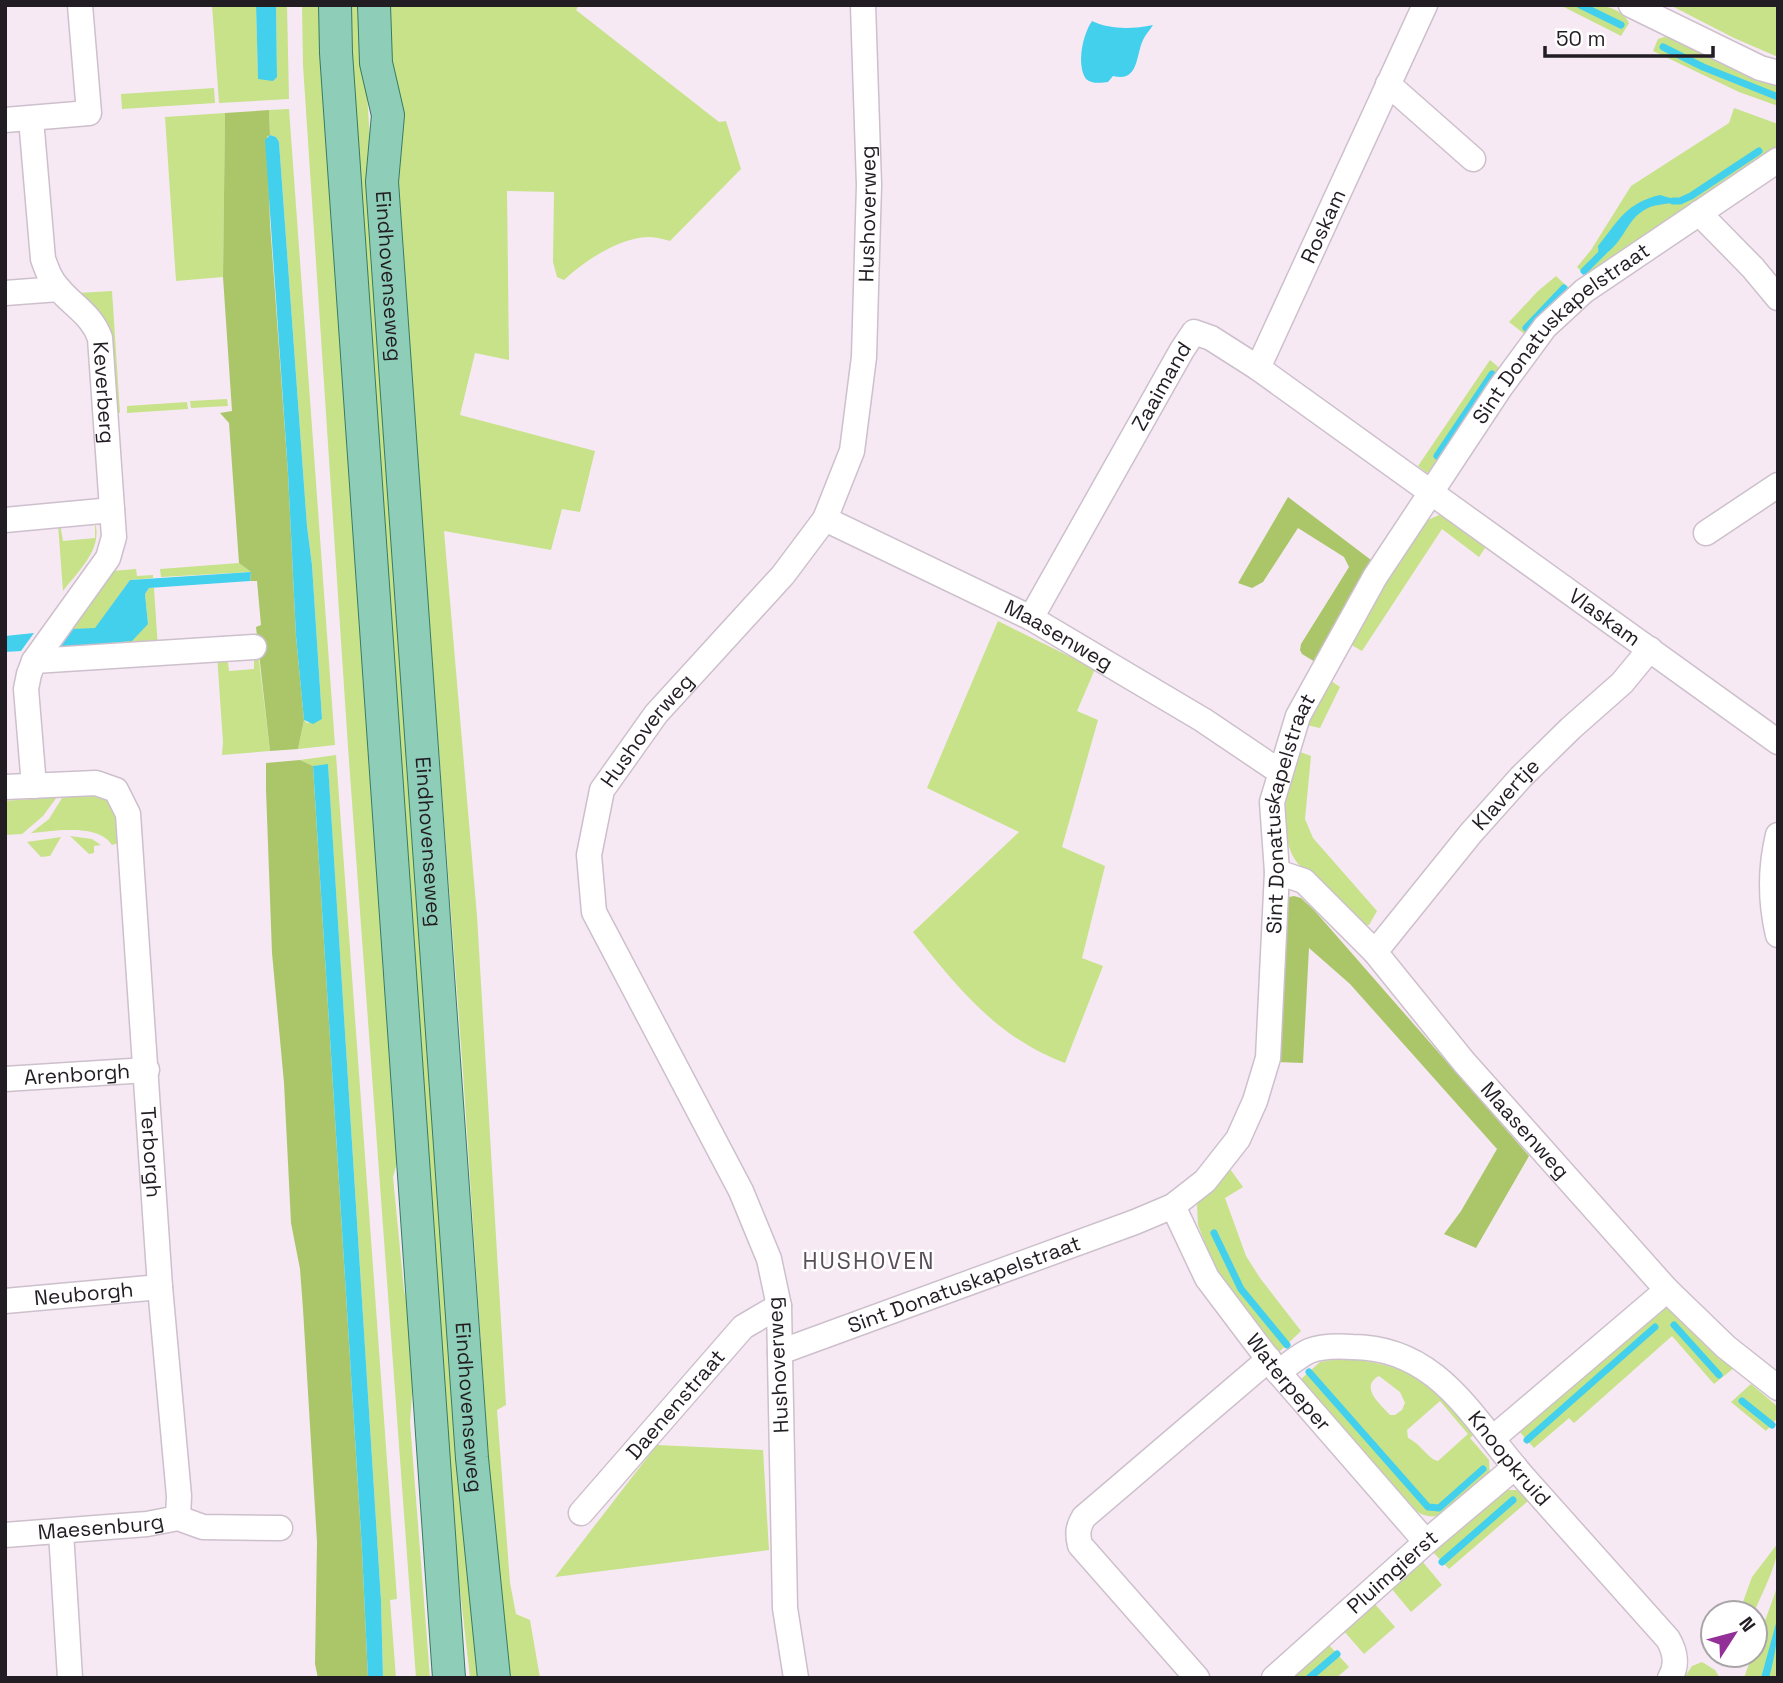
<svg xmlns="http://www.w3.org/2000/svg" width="1783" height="1683" font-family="'Space Grotesk',sans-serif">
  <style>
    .green { fill: #c7e289; fill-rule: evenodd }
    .forest { fill: #abc669 }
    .water { fill: #43d0ed }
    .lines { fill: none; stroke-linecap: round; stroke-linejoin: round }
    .stream { stroke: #43d0ed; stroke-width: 7 }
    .minor-casing { stroke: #cdc0cc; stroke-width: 27 }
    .major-casing { stroke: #377b64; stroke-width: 34 }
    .minor { stroke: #fff; stroke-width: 24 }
    .major { stroke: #8eceb8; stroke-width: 32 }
    .labels { text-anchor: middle; stroke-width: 5; stroke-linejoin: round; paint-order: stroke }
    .street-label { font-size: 21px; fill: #221d22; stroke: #fff }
    .neighbourhood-label { font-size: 23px; letter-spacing: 2px; fill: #5a4f59; stroke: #fff }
  </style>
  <rect width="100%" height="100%" fill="#f6e9f4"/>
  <!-- green -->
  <g class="green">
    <path d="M 212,5 L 256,5 L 258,78 L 277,77 L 276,5 L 287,5 L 289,99 L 219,103 Z"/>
    <path d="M 302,5 L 324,5 L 402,1146 L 393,1177 L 404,1290 L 416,1343 L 410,1422 L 430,1678 L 416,1678 L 348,747 L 303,65 Z"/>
    <path d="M 345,5 L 364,5 L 364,46 L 378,267 L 489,1678 L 470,1678 L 457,1563 Z"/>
    <path d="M 383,5 L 579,5 L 576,10 L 719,122 L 726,121 L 741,169 L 670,241 C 663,239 655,237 648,237 C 619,238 584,261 564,280 L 557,277 L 553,262 L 554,192 L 507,191 L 509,360 L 475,353 L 460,415 L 595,451 L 580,512 L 562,509 L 551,550 L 444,531 L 477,916 L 506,1405 L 497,1410 L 510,1583 L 516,1614 L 530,1620 L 540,1678 L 507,1678 L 492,1512 L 463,1072 Z"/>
    <path d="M 1560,5 C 1583,5 1617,0 1629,23 L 1621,36 Z"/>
    <path d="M 1670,5 L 1778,5 L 1778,57 L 1734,38 Z"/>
    <path d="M 1667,36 L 1778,84 L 1778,106 L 1739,92 L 1653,51 L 1658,39 Z"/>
    <path d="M 214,88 L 215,103 L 122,109 L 121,94 Z"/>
    <path d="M 1734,108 L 1778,124 L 1778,146 L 1588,278 L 1577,267 L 1591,250 L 1631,186 L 1729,123 Z"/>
    <path d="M 289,109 L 335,745 L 298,749 L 304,720 L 307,723 L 322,719 L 312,565 L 307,526 L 279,142 L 276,137 L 270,135 L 269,110 Z"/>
    <path d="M 225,113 L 223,277 L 176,281 L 165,117 Z"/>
    <path d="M 1556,276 L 1572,291 L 1527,336 L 1509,322 L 1538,291 Z"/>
    <path d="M 112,291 L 120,413 L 115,413 L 78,293 Z"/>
    <path d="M 1490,360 L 1503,371 L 1438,469 L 1427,473 L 1418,466 Z"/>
    <path d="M 227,399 L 228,406 L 191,408 L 190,401 Z"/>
    <path d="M 187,402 L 188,409 L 127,413 L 127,406 Z"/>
    <path d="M 1439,515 L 1449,517 L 1487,545 L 1479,557 L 1442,529 L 1362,651 L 1348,643 L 1420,528 L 1428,520 Z"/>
    <path d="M 95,522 C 103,549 79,570 63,591 L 58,524 L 60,524 L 63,541 L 95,538 Z"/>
    <path d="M 239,563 L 251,572 L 161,577 L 160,569 Z"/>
    <path d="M 136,569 L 137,576 L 153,575 L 153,578 L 130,580 L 95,629 L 72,629 L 112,571 Z"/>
    <path d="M 149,588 L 154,588 L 158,649 L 59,648 L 148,624 L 145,594 Z"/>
    <path d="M 998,621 L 1095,669 L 1077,711 L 1098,720 L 1062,847 L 1105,866 L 1082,958 L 1103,966 L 1065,1063 C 996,1037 958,988 913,932 L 1019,832 L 927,788 Z"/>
    <path d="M 254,652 L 258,652 L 270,751 L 222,755 L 223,742 L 217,655 L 227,654 L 229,671 L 254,669 Z"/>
    <path d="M 1328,679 L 1340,687 L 1320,728 L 1306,725 Z"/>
    <path d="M 1295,750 L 1311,756 L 1305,819 L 1313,838 L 1377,911 L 1369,925 L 1358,926 C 1343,910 1330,891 1314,877 C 1306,870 1299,867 1294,858 C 1278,830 1287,780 1295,750 Z"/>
    <path d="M 336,755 L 397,1599 L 390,1600 L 396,1678 L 383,1678 L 381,1600 L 328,765 L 313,766 L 300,760 Z"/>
    <path d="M 97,794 C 120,798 117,825 118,843 L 112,845 C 99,823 52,831 31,833 L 49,819 L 62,798 Z"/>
    <path d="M 57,797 L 43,816 L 22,834 L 5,835 L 5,801 Z"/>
    <path d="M 70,836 L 92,839 L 101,845 L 94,846 L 94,853 L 89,854 Z"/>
    <path d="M 61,837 L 50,856 L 41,857 L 27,842 Z"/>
    <path d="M 1230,1169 L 1243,1187 L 1225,1198 L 1246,1256 L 1260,1278 L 1301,1331 L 1278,1353 L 1218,1276 L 1198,1225 L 1197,1205 L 1204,1195 Z"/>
    <path d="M 1671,1307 L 1734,1368 L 1714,1384 L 1672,1336 L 1574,1423 L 1569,1418 L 1534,1448 L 1519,1431 L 1660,1310 Z"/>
    <path d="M 1344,1358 C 1381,1362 1416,1371 1445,1394 C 1458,1404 1468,1419 1479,1430 L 1470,1438 L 1489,1460 L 1490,1478 C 1470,1495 1442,1531 1415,1510 L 1300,1380 L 1320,1362 ZM 1379,1376 L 1400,1392 L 1405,1403 L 1402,1410 L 1395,1415 L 1390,1415 C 1380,1404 1359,1387 1379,1376 ZM 1440,1401 L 1468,1434 L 1438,1461 C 1428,1459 1421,1444 1408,1438 L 1407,1430 Z"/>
    <path d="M 1751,1384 L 1778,1407 L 1778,1417 L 1766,1431 L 1731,1402 Z"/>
    <path d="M 657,1445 L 763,1450 L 769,1550 L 555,1577 Z"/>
    <path d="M 1505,1490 L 1517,1490 L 1528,1501 L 1449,1569 L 1433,1552 Z"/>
    <path d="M 1778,1543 C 1778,1565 1762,1592 1754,1613 L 1739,1613 L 1752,1577 Z"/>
    <path d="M 1422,1561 L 1442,1585 L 1411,1612 L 1391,1588 Z"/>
    <path d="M 1778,1585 L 1778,1678 L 1744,1678 L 1752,1655 L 1755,1655 L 1755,1648 Z"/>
    <path d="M 1374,1603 L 1395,1627 L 1364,1654 L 1343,1630 Z"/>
    <path d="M 1328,1644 L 1349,1667 L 1336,1678 L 1289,1678 Z"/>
    <path d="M 1702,1662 L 1715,1670 L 1720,1678 L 1684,1678 L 1692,1666 Z"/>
  </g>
  <!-- forest -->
  <g class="forest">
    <path d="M 269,110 L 270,135 L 267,137 L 270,223 L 288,473 L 296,636 L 304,720 L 298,749 L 270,751 L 256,627 L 261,625 L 257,581 L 250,581 L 251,572 L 239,563 L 229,423 L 220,413 L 232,411 L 223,277 L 225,113 Z"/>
    <path d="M 1288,497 L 1375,563 L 1315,662 L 1302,654 L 1300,650 L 1301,644 L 1349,567 L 1344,557 L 1298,528 L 1263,582 L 1252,588 L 1238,583 Z"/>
    <path d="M 300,760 L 313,766 L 362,1550 L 368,1678 L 318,1678 L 315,1664 L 317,1542 L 303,1309 L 300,1269 L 291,1223 L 284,1083 L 272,953 L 266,790 L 266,763 Z"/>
    <path d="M 1294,896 L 1301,898 L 1314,910 L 1529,1156 L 1476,1248 L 1444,1234 L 1461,1211 L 1497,1149 L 1350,984 L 1309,948 L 1303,1063 L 1277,1062 L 1284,898 Z"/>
  </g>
  <!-- water -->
  <g class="water">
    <path d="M 256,5 L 276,5 L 277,77 L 273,81 L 258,79 Z"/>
    <path d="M 1092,21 C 1111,30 1133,29 1153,25 C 1150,30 1145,35 1143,40 C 1136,54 1139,83 1113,76 L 1108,82 C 1101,83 1091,84 1086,79 C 1076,64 1083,34 1092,21 Z"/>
    <path d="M 270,135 L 276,137 L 279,142 L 307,526 L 312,565 L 322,719 L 313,724 L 304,720 L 296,636 L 288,473 L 265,140 Z"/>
    <path d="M 1660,195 L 1680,201 C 1668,205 1657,203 1646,209 C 1624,221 1626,243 1599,258 L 1598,246 C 1619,220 1626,203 1660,195 Z"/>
    <path d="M 251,572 L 250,581 L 149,588 L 145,594 L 148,624 L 132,641 L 59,648 L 72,629 L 95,628 L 130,580 Z"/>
    <path d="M 34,633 L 21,651 L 5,652 L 5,636 Z"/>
    <path d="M 328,764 L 381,1600 L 383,1678 L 368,1678 L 362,1550 L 313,766 Z"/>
    <path d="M 1778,1616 C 1778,1639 1775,1655 1769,1678 L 1761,1678 Z"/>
  </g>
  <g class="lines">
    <!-- stream -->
    <g class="stream">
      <path d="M 1580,5 L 1621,25"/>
      <path d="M 1663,47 L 1703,67 L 1778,97"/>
      <path d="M 1673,201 L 1680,201 L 1691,196 L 1759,151"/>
      <path d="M 1584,271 L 1603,252"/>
      <path d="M 1526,328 L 1564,288"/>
      <path d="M 1437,456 L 1492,374"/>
      <path d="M 1214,1233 L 1241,1289 L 1287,1345"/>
      <path d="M 1674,1325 L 1719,1375"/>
      <path d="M 1309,1372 L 1428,1507 L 1439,1508 L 1483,1469"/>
      <path d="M 1742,1401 L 1772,1425"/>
      <path d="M 1527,1440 L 1655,1327"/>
      <path d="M 1442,1562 L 1513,1500"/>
      <path d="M 1309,1678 L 1337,1654"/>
    </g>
    <!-- minor casing -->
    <g class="minor-casing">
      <g id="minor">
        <path d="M 1631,5 L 1760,68 L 1778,73"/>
        <path d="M 1388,84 L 1473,159"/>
        <path id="s1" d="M 31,119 L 43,259 C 47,270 50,279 58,288 C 73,306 92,315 100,338 L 114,537 L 108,558 L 34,661 L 29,674 L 26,689 L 34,786"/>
        <path d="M 5,120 L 89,113 L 80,5"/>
        <path d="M 1699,213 L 1753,268 L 1778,298"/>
        <path d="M 5,293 L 59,289"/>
        <path id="s2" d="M 1258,368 L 1425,5"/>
        <path id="s3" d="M 825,519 L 1031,618 L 1203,720 L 1280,772"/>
        <path d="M 5,520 L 112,510"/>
        <path d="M 1706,533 L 1778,485"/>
        <path id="s4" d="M 1031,618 L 1182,350 L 1194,332 L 1211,338 L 1258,368 L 1778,742"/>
        <path d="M 34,661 L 254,647"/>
        <path id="s5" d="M 5,787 L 96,783 L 116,790 L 128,814 L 160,1287 L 179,1496 L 178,1518"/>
        <path d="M 1778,835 C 1770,868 1770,901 1778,935"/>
        <path id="s6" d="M 1277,872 L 1304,881 L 1375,952 L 1464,1062 L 1667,1290 L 1726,1347 L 1778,1388"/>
        <path id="s7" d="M 1375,952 L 1471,833 L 1521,777 L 1571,728 L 1622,683 L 1650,649"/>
        <path id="s8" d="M 5,1079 L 147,1070"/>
        <path id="s9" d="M 1173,1206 L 1207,1278 L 1278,1372 L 1426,1542"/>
        <path id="s10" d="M 5,1301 L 160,1287"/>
        <path id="s11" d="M 780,1352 L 1135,1222 L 1173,1206 L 1205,1181 L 1238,1139 L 1255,1101 L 1268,1058 L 1277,872 L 1272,802 L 1298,716 L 1375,577 L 1500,388 L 1545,327 L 1584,291 L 1778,160"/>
        <path id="s12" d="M 1278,1372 C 1288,1365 1299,1356 1309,1351 C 1322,1346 1338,1346 1352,1347 C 1440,1347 1474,1422 1526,1480 C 1573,1533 1621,1586 1668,1639 C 1675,1651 1678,1665 1670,1678"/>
        <path d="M 1493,1438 L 1667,1290"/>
        <path id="s13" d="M 581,1513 L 743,1327 L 779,1306"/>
        <path d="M 61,1532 L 70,1678"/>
        <path id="s14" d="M 5,1535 L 147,1524 L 178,1518 L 203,1527 L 280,1528"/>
        <path id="s15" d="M 796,1678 L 785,1608 L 779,1306 L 769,1259 L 741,1191 L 594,912 L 589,855 L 602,790 L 656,714 L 783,575 L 825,519 L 852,451 L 864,357 L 869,185 L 863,5"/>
        <path d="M 1197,1678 L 1080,1545 C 1077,1533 1078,1527 1084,1517 L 1269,1359"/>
        <path id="s16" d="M 1274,1678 L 1426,1542 L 1515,1467"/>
      </g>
    </g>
    <!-- major casing -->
    <g class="major-casing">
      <g id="major">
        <path d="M 335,5 L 336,53 L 449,1678"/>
        <path id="s17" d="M 374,5 L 376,63 L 388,115 L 382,182 L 472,1458 L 494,1678"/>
      </g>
    </g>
    <!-- minor -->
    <use href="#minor" class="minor"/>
    <!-- major -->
    <use href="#major" class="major"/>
  </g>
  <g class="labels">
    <!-- street labels -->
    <g class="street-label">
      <text dy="7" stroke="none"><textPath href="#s15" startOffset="1596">Hushoverweg</textPath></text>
      <text dy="7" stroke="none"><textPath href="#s2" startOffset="156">Roskam</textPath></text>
      <text dy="7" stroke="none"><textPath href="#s17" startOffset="273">Eindhovenseweg</textPath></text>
      <text dy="7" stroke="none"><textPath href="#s11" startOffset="1414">Sint Donatuskapelstraat</textPath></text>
      <text dy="7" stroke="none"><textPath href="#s4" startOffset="266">Zaaimand</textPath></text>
      <text dy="7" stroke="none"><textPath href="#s1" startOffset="294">Keverberg</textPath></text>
      <text dy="7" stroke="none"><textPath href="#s4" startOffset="830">Vlaskam</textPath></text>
      <text dy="7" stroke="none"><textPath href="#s3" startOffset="261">Maasenweg</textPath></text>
      <text dy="7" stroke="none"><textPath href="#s15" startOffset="1008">Hushoverweg</textPath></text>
      <text dy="7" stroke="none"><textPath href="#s7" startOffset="205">Klavertje</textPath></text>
      <text dy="7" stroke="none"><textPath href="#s11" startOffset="847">Sint Donatuskapelstraat</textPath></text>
      <text dy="7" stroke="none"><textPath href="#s17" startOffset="840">Eindhovenseweg</textPath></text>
      <text dy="7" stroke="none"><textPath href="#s8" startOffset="72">Arenborgh</textPath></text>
      <text dy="7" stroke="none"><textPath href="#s6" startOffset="362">Maasenweg</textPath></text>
      <text dy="7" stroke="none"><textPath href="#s5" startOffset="478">Terborgh</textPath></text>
      <text dy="7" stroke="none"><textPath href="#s11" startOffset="196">Sint Donatuskapelstraat</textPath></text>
      <text dy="7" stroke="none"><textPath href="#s10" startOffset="79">Neuborgh</textPath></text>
      <text transform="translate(778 1365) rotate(-93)" y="7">Hushoverweg</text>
      <text dy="7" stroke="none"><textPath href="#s9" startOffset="212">Waterpeper</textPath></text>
      <text dy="7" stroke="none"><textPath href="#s13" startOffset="144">Daenenstraat</textPath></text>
      <text dy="7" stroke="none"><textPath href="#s17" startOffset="1407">Eindhovenseweg</textPath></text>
      <text dy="7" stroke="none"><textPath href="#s12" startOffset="282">Knoopkruid</textPath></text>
      <text dy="7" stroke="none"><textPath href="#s14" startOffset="96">Maesenburg</textPath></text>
      <text dy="7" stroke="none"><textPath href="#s16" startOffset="159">Pluimgierst</textPath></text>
    </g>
    <!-- neighbourhood labels -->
    <g class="neighbourhood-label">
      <text x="869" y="1269">HUSHOVEN</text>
    </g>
  </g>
  <!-- border -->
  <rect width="1783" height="1683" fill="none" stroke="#221d22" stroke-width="14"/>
  <!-- north arrow -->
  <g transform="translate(1734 1634) rotate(54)"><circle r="33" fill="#ffffff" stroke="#a7a5a7" stroke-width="2"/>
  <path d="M0-5L12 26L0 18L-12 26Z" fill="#933097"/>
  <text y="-10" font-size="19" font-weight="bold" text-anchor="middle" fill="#221d22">N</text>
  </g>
  <!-- scale -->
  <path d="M1545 46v10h168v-10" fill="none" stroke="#221d22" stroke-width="3.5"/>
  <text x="1556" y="46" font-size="21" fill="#221d22" stroke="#ffffff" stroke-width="5" paint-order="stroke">50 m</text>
</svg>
